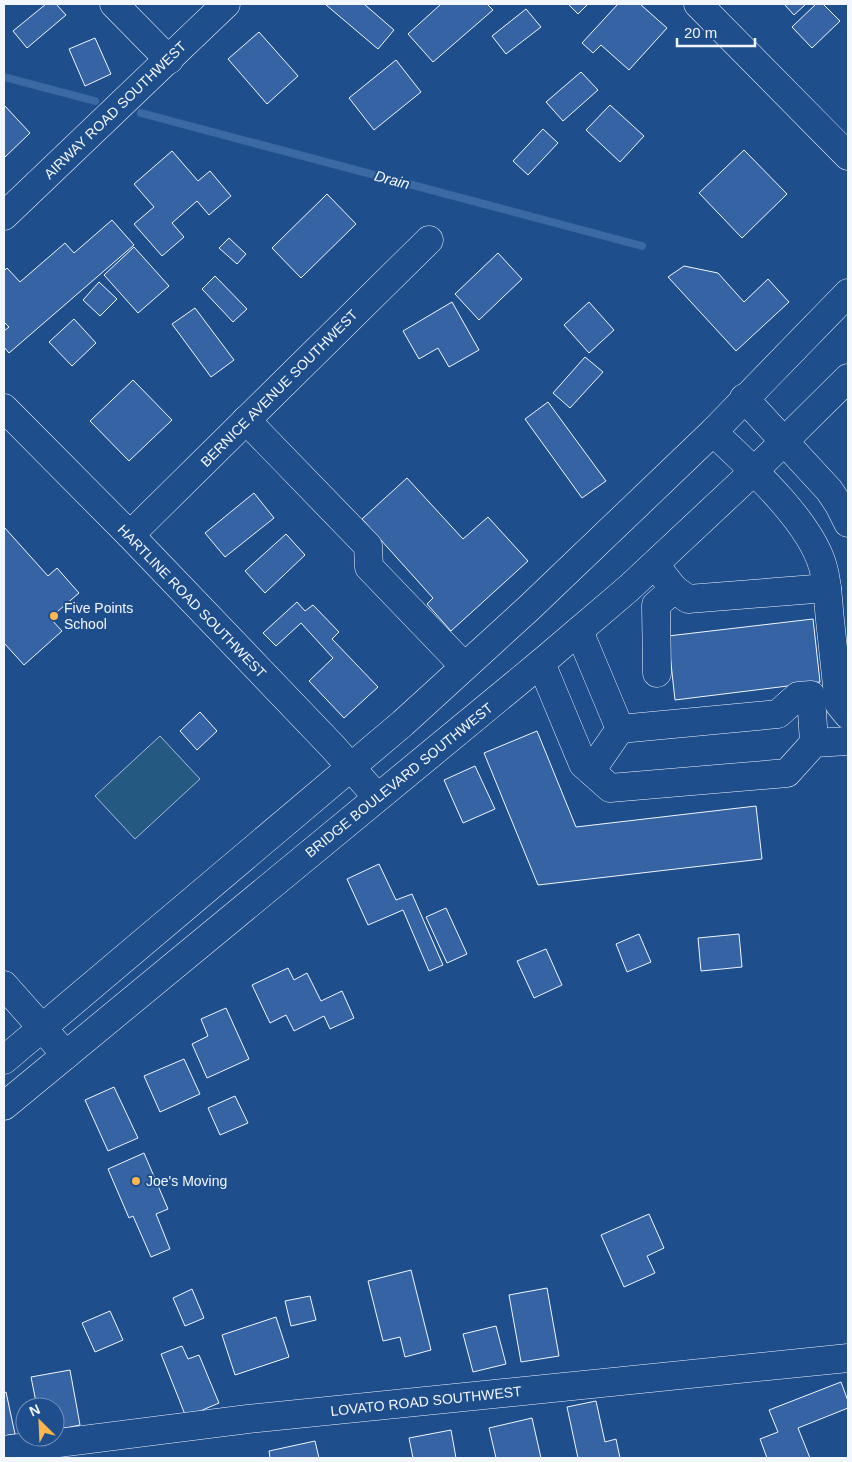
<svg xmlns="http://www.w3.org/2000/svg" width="852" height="1462" font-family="Arial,sans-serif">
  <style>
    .green { fill: #245a82; stroke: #a8bbd7 }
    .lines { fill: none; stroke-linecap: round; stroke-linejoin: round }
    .stream { stroke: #3b69a3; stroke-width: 8 }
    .building { fill: #3563a3; stroke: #f2f6ff }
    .minor-casing { stroke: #f2f6ff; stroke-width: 29 }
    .major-casing { stroke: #f2f6ff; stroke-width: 29 }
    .minor { stroke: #1f4e8c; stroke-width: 28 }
    .major { stroke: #1f4e8c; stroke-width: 28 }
    .poi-dot { fill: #ffb74d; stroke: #1f4e8c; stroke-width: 2 }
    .labels { text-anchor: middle; stroke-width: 4; stroke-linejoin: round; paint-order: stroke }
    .street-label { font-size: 14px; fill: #f2f6ff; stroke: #1f4e8c }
    .poi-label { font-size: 14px; fill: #f2f6ff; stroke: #1f4e8c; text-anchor: start }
    .water-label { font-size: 15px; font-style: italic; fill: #f2f6ff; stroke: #1f4e8c }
  </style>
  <rect width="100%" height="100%" fill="#1f4e8c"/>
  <!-- green -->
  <path class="green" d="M 160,736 L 200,779 L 135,839 L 95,796 Z"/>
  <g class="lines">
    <!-- stream -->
    <g class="stream">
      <path d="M 4,77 L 95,101"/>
      <path d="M 141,113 L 642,246"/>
    </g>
  </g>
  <!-- building -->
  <g class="building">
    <path d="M 46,4 L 56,4 L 66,15 L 27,48 L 13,31 Z"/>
    <path d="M 325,4 L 364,4 L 394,30 L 378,49 Z"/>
    <path d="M 441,4 L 487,4 L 493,10 L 433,62 L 408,34 Z"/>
    <path d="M 568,4 L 588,4 L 578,14 Z"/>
    <path d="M 618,4 L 640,4 L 667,28 L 629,70 L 601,45 L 593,53 L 582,43 Z"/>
    <path d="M 784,4 L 806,4 L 794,15 Z"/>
    <path d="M 816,4 L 823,4 L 840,21 L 812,48 L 792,27 Z"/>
    <path d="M 526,9 L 541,27 L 506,54 L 492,36 Z"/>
    <path d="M 259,32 L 298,76 L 267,104 L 228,59 Z"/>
    <path d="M 95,38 L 111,74 L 85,86 L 69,49 Z"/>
    <path d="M 396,60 L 421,92 L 374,130 L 349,98 Z"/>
    <path d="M 581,72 L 598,90 L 563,121 L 546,102 Z"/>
    <path d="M 4,105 L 30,133 L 4,158 Z"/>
    <path d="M 610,105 L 644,136 L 620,162 L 586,130 Z"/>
    <path d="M 543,129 L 558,143 L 528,175 L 513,161 Z"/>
    <path d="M 744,150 L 787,194 L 742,238 L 699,193 Z"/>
    <path d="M 172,151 L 198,181 L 210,171 L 231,196 L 209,215 L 197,201 L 172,223 L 184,237 L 162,256 L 134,224 L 154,207 L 134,184 Z"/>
    <path d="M 327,194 L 356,224 L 301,278 L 272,248 Z"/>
    <path d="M 112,220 L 134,245 L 9,353 L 4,347 L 4,331 L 9,327 L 4,322 L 4,271 L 7,268 L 20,282 L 65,243 L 74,253 Z"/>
    <path d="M 229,238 L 246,254 L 237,264 L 219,248 Z"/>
    <path d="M 134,247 L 169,286 L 138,313 L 104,275 Z"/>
    <path d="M 498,253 L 522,279 L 479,320 L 455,294 Z"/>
    <path d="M 684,266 L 718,273 L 744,302 L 768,279 L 789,302 L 736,351 L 668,277 Z"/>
    <path d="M 215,276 L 247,309 L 233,322 L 202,289 Z"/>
    <path d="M 99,282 L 117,299 L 100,316 L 83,300 Z"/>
    <path d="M 452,302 L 479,350 L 449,367 L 438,348 L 419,359 L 403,331 Z"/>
    <path d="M 589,302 L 614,330 L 589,353 L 564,325 Z"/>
    <path d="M 195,308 L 234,360 L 211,377 L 172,324 Z"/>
    <path d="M 74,319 L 96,343 L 72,366 L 49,342 Z"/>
    <path d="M 585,357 L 603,372 L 570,408 L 553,393 Z"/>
    <path d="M 133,380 L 172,420 L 129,461 L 90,421 Z"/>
    <path d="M 548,402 L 606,481 L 582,498 L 525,419 Z"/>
    <path d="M 407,478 L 463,539 L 488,517 L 528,561 L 451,631 L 427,604 L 433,598 L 362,519 Z"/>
    <path d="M 254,493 L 274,518 L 225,557 L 205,533 Z"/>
    <path d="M 4,527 L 48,576 L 57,568 L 79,593 L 50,618 L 62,631 L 24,665 L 4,643 Z"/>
    <path d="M 286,534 L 305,555 L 265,593 L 245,571 Z"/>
    <path d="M 297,602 L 305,611 L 313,605 L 339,632 L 332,639 L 378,687 L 344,718 L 309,681 L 333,658 L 301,623 L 276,646 L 263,633 Z"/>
    <path d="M 813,619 L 820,682 L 675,700 L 668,636 Z"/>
    <path d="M 200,712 L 217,731 L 197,750 L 180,731 Z"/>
    <path d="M 537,731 L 576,827 L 756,806 L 762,859 L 538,885 L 484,753 Z"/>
    <path d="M 475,766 L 495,809 L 463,823 L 444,780 Z"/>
    <path d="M 379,864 L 396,900 L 412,894 L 443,965 L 429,971 L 403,910 L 368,925 L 347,879 Z"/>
    <path d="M 446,908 L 467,954 L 447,963 L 426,917 Z"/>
    <path d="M 639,934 L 651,962 L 627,972 L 616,944 Z"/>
    <path d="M 739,934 L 742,967 L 701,971 L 698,938 Z"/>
    <path d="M 546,949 L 562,985 L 534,998 L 517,961 Z"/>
    <path d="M 288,968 L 294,980 L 307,973 L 321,1001 L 342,991 L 354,1018 L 330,1029 L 324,1016 L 294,1031 L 286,1015 L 270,1023 L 252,985 Z"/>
    <path d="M 226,1008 L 249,1059 L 207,1078 L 192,1044 L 208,1036 L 201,1019 Z"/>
    <path d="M 184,1059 L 200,1094 L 160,1112 L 144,1076 Z"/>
    <path d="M 114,1087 L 138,1138 L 108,1151 L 85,1100 Z"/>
    <path d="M 235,1096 L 248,1123 L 220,1135 L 208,1108 Z"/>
    <path d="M 144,1153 L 168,1209 L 156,1214 L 170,1249 L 151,1257 L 133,1216 L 129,1218 L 108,1169 Z"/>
    <path d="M 649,1214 L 664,1248 L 647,1256 L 655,1273 L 624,1287 L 601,1235 Z"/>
    <path d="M 411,1270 L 431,1350 L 405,1357 L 400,1337 L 383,1341 L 368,1281 Z"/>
    <path d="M 547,1288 L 559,1356 L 521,1362 L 509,1295 Z"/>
    <path d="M 192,1289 L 204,1318 L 185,1326 L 173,1298 Z"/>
    <path d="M 310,1296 L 316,1320 L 291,1326 L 285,1301 Z"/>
    <path d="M 110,1311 L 123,1340 L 95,1352 L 82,1323 Z"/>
    <path d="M 276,1317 L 289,1357 L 235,1375 L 222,1335 Z"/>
    <path d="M 496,1326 L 506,1364 L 473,1372 L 463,1334 Z"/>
    <path d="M 182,1346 L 188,1359 L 199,1355 L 219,1403 L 186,1417 L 161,1354 Z"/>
    <path d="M 70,1370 L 80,1425 L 55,1430 L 55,1407 L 37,1407 L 31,1377 Z"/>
    <path d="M 841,1382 L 848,1401 L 848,1408 L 798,1428 L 810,1458 L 767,1458 L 760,1439 L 778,1432 L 769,1410 Z"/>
    <path d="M 6,1392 L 15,1434 L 4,1436 L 4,1393 Z"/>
    <path d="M 596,1401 L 605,1442 L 616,1439 L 620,1458 L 578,1458 L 567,1407 Z"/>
    <path d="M 532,1418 L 541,1458 L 496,1458 L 489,1428 Z"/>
    <path d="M 451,1430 L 456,1458 L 413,1458 L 409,1438 Z"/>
    <path d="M 315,1441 L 319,1458 L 270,1458 L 269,1451 Z"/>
  </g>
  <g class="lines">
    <!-- minor casing -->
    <g class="minor-casing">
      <g id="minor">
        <path d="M 114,4 L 169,60"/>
        <path d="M 698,4 L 848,156"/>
        <path d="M 4,216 L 226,4"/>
        <path d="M 4,408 L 130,535 L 333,747 L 377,797"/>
        <path d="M 246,420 L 368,546 L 369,567 L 464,666"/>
        <path d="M 130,535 L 429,240"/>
        <path d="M 674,589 L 688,599 L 827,588"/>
        <path d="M 579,631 L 620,729 L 778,714 L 798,696 L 811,695 L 814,743"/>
        <path d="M 541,663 L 583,764 L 610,788 L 787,773 L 814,743 L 848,741"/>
        <path d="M 657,673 L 656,605 L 674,589 L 663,575"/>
        <path d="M 591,771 L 620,729"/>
        <path d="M 4,985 L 66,1055"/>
        <path d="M 4,1450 L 248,1419 L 848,1358"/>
      </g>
    </g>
    <!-- major casing -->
    <g class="major-casing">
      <g id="major">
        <path d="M 744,398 L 829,490 L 839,505 L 848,523"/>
        <path d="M 713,432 C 748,465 810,520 823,567 C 828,584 828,602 830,620 C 833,648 836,676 839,704 L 848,715"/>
        <path d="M 4,1060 L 403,723 L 529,608 L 713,432 L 848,293"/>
        <path d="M 4,1106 L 541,663 L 629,588 L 754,471 L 848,378"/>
      </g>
    </g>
    <!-- minor -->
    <use href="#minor" class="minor"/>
    <!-- major -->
    <use href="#major" class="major"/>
  </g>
  <!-- markers -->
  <g class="poi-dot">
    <circle cx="54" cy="616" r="5"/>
    <circle cx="136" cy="1181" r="5"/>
  </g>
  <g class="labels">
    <!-- street labels -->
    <g class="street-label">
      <text transform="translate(115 110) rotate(-44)" y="5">AIRWAY ROAD SOUTHWEST</text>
      <text transform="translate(279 388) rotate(-45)" y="5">BERNICE AVENUE SOUTHWEST</text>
      <text transform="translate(192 601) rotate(46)" y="5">HARTLINE ROAD SOUTHWEST</text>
      <text transform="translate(399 780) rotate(-39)" y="5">BRIDGE BOULEVARD SOUTHWEST</text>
      <text transform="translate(426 1401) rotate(-6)" y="5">LOVATO ROAD SOUTHWEST</text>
    </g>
    <!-- poi labels -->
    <g class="poi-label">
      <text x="64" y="613">Five Points<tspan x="64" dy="16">School</tspan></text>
      <text x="146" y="1186">Joe's Moving</text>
    </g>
    <!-- water labels -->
    <g class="water-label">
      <text transform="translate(392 180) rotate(15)" y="5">Drain</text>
    </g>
  </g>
  <!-- border -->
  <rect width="852" height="1462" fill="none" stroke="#f2f6ff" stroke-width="10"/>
  <!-- north arrow -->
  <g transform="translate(40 1422) rotate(336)"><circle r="24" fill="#1f4e8c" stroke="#7391ba"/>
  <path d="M0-4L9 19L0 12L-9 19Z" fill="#ffb74d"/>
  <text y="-8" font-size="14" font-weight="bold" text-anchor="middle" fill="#f2f6ff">N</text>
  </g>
  <!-- scale -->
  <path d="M677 38v8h78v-8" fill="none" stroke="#f2f6ff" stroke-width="2.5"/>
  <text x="684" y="38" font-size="15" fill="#f2f6ff" stroke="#1f4e8c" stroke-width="4" paint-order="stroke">20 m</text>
</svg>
